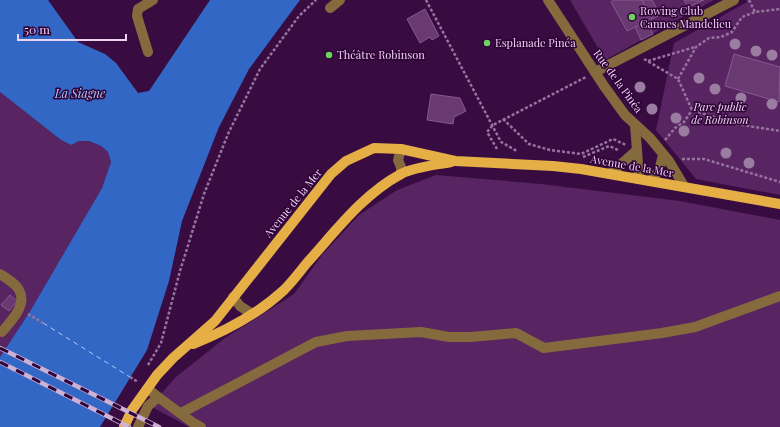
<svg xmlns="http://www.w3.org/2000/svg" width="780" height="427" font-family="'Playfair Display',serif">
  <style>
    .green { fill: #582462 }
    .water { fill: #3367c6 }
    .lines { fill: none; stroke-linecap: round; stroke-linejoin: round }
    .ferry { stroke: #acc8f9; stroke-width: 1; stroke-dasharray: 5 4; stroke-linecap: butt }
    .building { fill: #683a71; stroke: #885891 }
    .path { stroke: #97749e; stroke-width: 2.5; stroke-dasharray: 3 2; stroke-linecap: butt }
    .minor { stroke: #846a3c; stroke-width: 10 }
    .major { stroke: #e5af46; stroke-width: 10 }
    .rail-casing { stroke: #cfb1d5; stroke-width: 4.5 }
    .rail { stroke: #2e0236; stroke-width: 3; stroke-dasharray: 9; stroke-linecap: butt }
    .tree { fill: #9b7da1 }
    .poi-dot { fill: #6fd35f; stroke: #2e0236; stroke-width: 1.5 }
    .labels { text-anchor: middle; stroke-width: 3; stroke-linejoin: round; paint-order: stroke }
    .poi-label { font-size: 11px; fill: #edd2f2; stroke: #2e0236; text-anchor: start }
    .street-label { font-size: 11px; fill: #edd2f2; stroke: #2e0236 }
    .park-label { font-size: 11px; font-style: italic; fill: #ecd9f0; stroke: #2e0236 }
    .water-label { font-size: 12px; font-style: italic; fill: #acc8f9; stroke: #2e0236 }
  </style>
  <rect width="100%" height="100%" fill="#390c41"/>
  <!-- green -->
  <g class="green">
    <path d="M 570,0 L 714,0 L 605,60 Z"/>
    <path d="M 746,0 L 780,0 L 780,195 L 696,179 L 656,130 L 674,43 L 747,2 Z"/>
    <path d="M 0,92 L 61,140 L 71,145 L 79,141 L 89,141 L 101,146 L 108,152 L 111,162 L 102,188 L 29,313 L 0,357 Z"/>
    <path d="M 436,175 L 541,184 L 680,201 L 780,220 L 780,427 L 189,427 L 152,407 L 158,397 L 176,377 L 225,338 L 294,294 L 322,255 L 359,215 L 397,190 Z"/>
  </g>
  <!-- water -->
  <path class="water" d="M 0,0 L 48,0 L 78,42 L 105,54 L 116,63 L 138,93 L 149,91 L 210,0 L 300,0 L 249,69 L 219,127 L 182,221 L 169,281 L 147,350 L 100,427 L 0,427 L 0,357 L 29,313 L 102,188 L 111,162 L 108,152 L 101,146 L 89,141 L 79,141 L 71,145 L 61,140 L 0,92 Z"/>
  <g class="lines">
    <!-- ferry -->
    <path class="ferry" d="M 43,323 L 130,377"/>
  </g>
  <!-- building -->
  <g class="building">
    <path d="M 614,0 L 642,0 L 652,19 L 627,31 L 611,2 Z"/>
    <path d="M 642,0 L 652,0 L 660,15 L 652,19 Z"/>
    <path d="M 684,0 L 704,0 L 688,7 Z"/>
    <path d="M 425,9 L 439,36 L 432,40 L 430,37 L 420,43 L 407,19 Z"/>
    <path d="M 647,21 L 653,34 L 641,40 L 635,27 Z"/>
    <path d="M 734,54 L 780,67 L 779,102 L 725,86 Z"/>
    <path d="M 431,94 L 460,98 L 466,111 L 454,117 L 453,124 L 427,120 Z"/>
    <path d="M 10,295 L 17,301 L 9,311 L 1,305 Z"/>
  </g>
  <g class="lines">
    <!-- path -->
    <g class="path">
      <path d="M 426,0 L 501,142 L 517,151"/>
      <path d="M 749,0 L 755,12"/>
      <path d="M 644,59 L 678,79 L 692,110 L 736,124 L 780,131"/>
      <path d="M 648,61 L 695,47"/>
      <path d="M 678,79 L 696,47 L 709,38 L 721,37 L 732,32 L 742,17 L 755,12 L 780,9"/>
      <path d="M 503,119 L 529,144 L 550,150 L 581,154 L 613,139 L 626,145"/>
      <path d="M 665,140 L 675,128 L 684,122 L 692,110"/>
      <path d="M 497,149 L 487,132 L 493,125 L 586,77"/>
      <path d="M 583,157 L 609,146 L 618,150"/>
      <path d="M 682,159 L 704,159 L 780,182"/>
      <path d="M 28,314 L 43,323"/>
      <path d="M 148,365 L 161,343 L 180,271 L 204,194 L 228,134 L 260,69 L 299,16 L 316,0"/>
      <path d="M 130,377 L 138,382"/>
    </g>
    <!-- minor -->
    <g class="minor">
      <path d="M 548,0 L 604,86 L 625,115 L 650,138 L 669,161 L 684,186"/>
      <path d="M 330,8 L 340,0"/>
      <path d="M 148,52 L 137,16 L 138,9 L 153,0"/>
      <path d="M 595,72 L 734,0"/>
      <path d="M 401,149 L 398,160 L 401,167 L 401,174"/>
      <path d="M 637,150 L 639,179"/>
      <path d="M 610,174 L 637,150 L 635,125"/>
      <path d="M 650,181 L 659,171 L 663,155"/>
      <path d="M 0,274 C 5,277 17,285 19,290 C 28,305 10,322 2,332"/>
      <path d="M 233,297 L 240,306 L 252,314"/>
      <path d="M 158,397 L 192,422 L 201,427"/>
      <path d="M 181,413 L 316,342 L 347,336 L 421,332 L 449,337 L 471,337 L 516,333 L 544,348 L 662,333 L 695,327 L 780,296"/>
      <path d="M 138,427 L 148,406 L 158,397 L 152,392"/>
    </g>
    <!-- major -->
    <g class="major">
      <path d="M 193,344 C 226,331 258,314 284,290 C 292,282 299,273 306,264 C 335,232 362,195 401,174 C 414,167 436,165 451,162"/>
      <path d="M 124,427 L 132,410 L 157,375 L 173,358 L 215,321 L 331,174 L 346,161 L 374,148 L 401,149 L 455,161 L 553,166 L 581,169 L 780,204"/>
    </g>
    <!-- rail casing -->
    <g class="rail-casing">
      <g id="rail">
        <path d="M 0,348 L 159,427"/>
        <path d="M 0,362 L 129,427"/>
      </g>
    </g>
    <!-- rail -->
    <use href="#rail" class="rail"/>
  </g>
  <!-- trees -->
  <g class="tree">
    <circle cx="735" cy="44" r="5.5"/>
    <circle cx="756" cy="51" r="5.5"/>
    <circle cx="772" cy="55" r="5.5"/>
    <circle cx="699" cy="78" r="5.5"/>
    <circle cx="640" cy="87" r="5.5"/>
    <circle cx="715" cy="89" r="5.5"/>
    <circle cx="741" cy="98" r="5.5"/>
    <circle cx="772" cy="104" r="5.5"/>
    <circle cx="652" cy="109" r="5.5"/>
    <circle cx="676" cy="118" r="5.5"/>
    <circle cx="684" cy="131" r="5.5"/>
    <circle cx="726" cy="153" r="5.5"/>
    <circle cx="749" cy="163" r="5.5"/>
  </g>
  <!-- markers -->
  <g class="poi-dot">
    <circle cx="632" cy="17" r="4"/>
    <circle cx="487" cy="43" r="4"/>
    <circle cx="329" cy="55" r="4"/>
  </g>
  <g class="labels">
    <!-- poi labels -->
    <g class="poi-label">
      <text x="640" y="15">Rowing Club<tspan x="640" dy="13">Cannes Mandelieu</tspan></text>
      <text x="495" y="47">Esplanade Pinéa</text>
      <text x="337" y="59">Théâtre Robinson</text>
    </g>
    <!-- street labels -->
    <g class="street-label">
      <text transform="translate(618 81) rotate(54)" y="4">Rue de la Pinéa</text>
      <text transform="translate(632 166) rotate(10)" y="4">Avenue de la Mer</text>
      <text transform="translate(293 203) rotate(-51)" y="4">Avenue de la Mer</text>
    </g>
    <!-- park labels -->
    <g class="park-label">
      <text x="720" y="111">Parc public<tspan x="720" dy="13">de Robinson</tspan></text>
    </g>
    <!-- water labels -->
    <g class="water-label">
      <text x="80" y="98">La Siagne</text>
    </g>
  </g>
  <!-- scale -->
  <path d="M18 34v6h108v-6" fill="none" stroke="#edd2f2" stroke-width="2"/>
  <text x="24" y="34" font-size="12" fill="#edd2f2" stroke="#2e0236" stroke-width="3" paint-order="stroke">50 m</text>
</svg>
